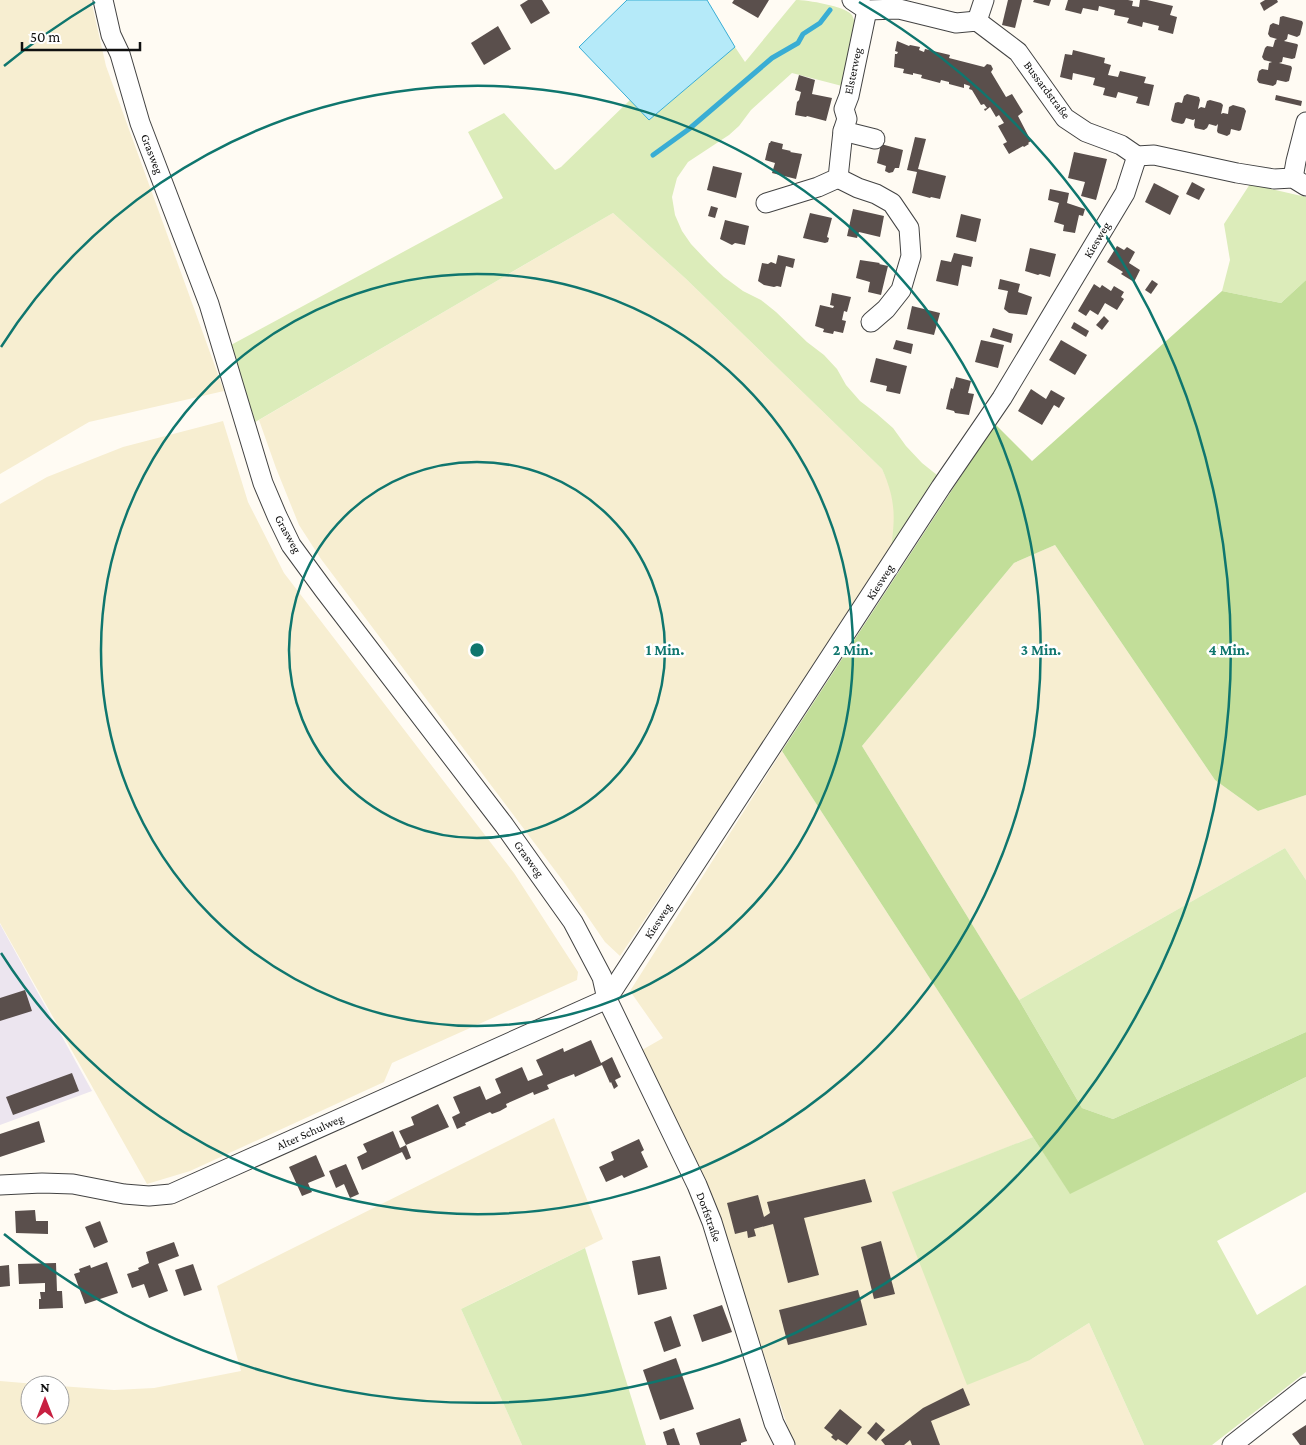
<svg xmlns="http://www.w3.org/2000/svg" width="1306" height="1445" font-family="'Crimson Pro',serif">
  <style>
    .industrial { fill: #ece5ef }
    .farmland { fill: #f7eed1 }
    .green { fill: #dcecba }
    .forest { fill: #c2de99 }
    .water { fill: #b5eaf9; stroke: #39add4 }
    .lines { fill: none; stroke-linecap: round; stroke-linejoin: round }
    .stream { stroke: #39add4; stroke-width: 5 }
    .building { fill: #5a4f4c }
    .minor-casing { stroke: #434343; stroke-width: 21 }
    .minor { stroke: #fff; stroke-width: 19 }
    .ring { fill: none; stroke: #0f766e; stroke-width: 2.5 }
    .labels { text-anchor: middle; stroke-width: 5; stroke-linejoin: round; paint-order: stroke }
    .street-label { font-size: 12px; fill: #101010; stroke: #fff }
    .centre { fill: #0f766e; stroke: #fff; stroke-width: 2.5 }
    .ring-label { font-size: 15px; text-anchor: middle; font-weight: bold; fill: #0f766e; stroke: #fff; stroke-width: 5; stroke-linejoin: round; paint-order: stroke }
  </style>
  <rect width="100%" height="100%" fill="#fffbf3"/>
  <!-- industrial -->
  <path class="industrial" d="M 0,924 L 92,1091 L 0,1125 Z"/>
  <!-- farmland -->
  <g class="farmland">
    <path d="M 0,0 L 91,0 L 106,66 L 224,391 L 89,422 L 0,474 Z"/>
    <path d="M 613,213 L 685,278 L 882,469 L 890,486 L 894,504 L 895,523 L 890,556 L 620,956 L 605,942 L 563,881 L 321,559 L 299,525 L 276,468 L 259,420 Z"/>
    <path d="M 223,421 L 248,502 L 284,573 L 514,873 L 578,972 L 577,980 L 392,1063 L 384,1082 L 190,1171 L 147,1184 L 0,923 L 0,504 L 47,477 L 123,447 Z"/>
    <path d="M 1055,545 L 1215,780 L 1258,811 L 1306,795 L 1306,880 L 1285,848 L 1019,1000 L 862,746 L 1014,563 Z"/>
    <path d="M 782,751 L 1033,1137 L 893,1192 L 1030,1360 L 1089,1323 L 1144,1445 L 796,1445 L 789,1431 L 719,1218 L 642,1050 L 663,1038 L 630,991 Z"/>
    <path d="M 554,1118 L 603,1239 L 461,1309 L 522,1445 L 0,1445 L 0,1381 L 47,1385 L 30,1385 L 30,1415 L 60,1415 L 60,1386 L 114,1390 L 154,1388 L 241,1371 L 217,1286 Z"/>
  </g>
  <!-- green -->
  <g class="green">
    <path d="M 796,0 C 807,0 845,6 852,15 C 852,15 855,22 855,23 L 842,86 L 792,73 L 751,110 L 739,126 L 729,135 L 688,162 L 677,178 L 672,197 L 675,215 L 682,231 L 691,244 L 708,262 L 724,277 L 743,291 L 761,300 L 776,312 L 807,342 L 824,355 L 837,369 L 846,385 L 860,401 L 877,414 L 893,428 L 906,446 L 922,463 L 942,479 L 890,556 C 895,520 897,502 882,469 L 685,278 L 613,213 L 250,425 L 229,346 L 503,198 L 468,132 L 504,113 L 555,170 L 561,167 L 630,100 L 649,120 L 735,47 L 745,62 Z"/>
    <path d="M 1250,184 L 1306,197 L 1306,280 L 1281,303 L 1222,291 L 1230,260 L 1224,224 Z"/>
    <path d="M 1285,848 L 1306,880 L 1306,1032 L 1113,1119 L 1082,1108 L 1019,1000 Z"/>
    <path d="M 1306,1077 L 1306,1192 L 1217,1241 L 1257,1315 L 1306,1285 L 1306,1372 L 1212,1445 L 1144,1445 L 1089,1323 L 1030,1360 L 967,1385 L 892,1192 L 1033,1137 L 1070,1193 Z"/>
    <path d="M 585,1248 L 646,1445 L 522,1445 L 461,1309 Z"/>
  </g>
  <!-- forest -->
  <path class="forest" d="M 1306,280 L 1306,795 L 1258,811 L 1215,780 L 1055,545 L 1014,563 L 862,746 L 1019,1000 L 1082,1108 L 1113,1119 L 1306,1032 L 1306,1077 L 1070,1194 L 782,751 L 995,424 L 1032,461 L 1222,291 L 1281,303 Z"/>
  <!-- water -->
  <path class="water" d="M 627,0 L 707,0 L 735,47 L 649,120 L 579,47 Z"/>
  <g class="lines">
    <!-- stream -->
    <path class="stream" d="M 653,155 L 689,129 L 772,58 L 798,43 L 803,34 L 820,23 L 830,10"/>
  </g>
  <!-- building -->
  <g class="building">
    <path d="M 528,0 L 542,0 L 550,13 L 531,24 L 520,5 Z"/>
    <path d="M 734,0 L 769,0 L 758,18 L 732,3 Z"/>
    <path d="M 1008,0 L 1022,0 L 1015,28 L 1002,25 Z"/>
    <path d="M 1034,0 L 1051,0 L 1049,6 L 1033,2 Z"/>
    <path d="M 1068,0 L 1128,0 L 1133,1 L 1132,6 L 1139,7 L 1140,0 L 1147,0 L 1173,6 L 1170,15 L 1177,17 L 1173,34 L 1158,30 L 1159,26 L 1143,22 L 1142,27 L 1127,23 L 1129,18 L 1114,15 L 1115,10 L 1099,6 L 1098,11 L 1083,8 L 1081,14 L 1065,10 Z"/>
    <path d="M 1265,0 L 1277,0 L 1278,2 L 1264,11 L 1260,3 Z"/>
    <path d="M 1283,16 L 1302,21 L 1303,23 L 1300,35 L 1297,37 L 1288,34 L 1287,39 L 1284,41 L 1297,44 L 1298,45 L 1295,58 L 1292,59 L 1283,57 L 1282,62 L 1279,63 L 1291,66 L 1292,68 L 1289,81 L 1286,82 L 1277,80 L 1276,84 L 1273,86 L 1259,83 L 1257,80 L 1259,71 L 1262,69 L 1268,70 L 1269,63 L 1272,62 L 1264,60 L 1262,57 L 1265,48 L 1267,46 L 1273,47 L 1275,40 L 1277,39 L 1270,37 L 1268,34 L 1270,25 L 1273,23 L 1279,25 L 1280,17 Z"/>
    <path d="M 498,26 L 511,49 L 484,65 L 471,43 Z"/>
    <path d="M 897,41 L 909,46 L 910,45 L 920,47 L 919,50 L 924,52 L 925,49 L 950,55 L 949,58 L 984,67 L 987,64 L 991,65 L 993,69 L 991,72 L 1006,97 L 1012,94 L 1023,112 L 1018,116 L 1031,141 L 1028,143 L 1029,144 L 1024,147 L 1023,146 L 1009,154 L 1003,144 L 1007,142 L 998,126 L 1004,123 L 999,115 L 996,117 L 990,107 L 985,111 L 984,109 L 987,108 L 984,104 L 981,105 L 972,90 L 969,89 L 970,86 L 964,84 L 964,88 L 949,84 L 949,82 L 941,80 L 940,83 L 921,78 L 922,75 L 913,73 L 913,75 L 903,73 L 904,69 L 894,67 L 895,54 L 897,54 L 898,52 L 895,51 Z"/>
    <path d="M 1073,50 L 1105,58 L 1104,63 L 1111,65 L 1108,75 L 1118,77 L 1120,71 L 1146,77 L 1144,83 L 1154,85 L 1149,106 L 1136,103 L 1138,97 L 1118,92 L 1116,98 L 1103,95 L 1105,88 L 1093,85 L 1095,78 L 1073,73 L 1072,80 L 1060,77 L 1065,54 L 1072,55 Z"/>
    <path d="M 799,75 L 815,80 L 812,94 L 832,98 L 826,121 L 807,116 L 806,117 L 795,115 L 797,102 L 799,100 L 801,92 L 795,90 Z"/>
    <path d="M 1187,94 L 1199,97 L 1200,100 L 1198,109 L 1201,107 L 1205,108 L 1207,101 L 1210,100 L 1221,103 L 1223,105 L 1221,114 L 1223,113 L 1228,114 L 1229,107 L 1233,105 L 1244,108 L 1246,111 L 1241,130 L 1239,131 L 1231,129 L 1230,134 L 1227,136 L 1218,133 L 1217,131 L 1218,124 L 1216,126 L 1209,124 L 1207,128 L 1204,130 L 1195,128 L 1194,125 L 1195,119 L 1193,120 L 1186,118 L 1184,123 L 1182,124 L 1173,122 L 1171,120 L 1175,103 L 1178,102 L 1182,103 L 1184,96 Z"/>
    <path d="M 1276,95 L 1302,101 L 1301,106 L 1275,100 Z"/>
    <path d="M 915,137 L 926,139 L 918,169 L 946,176 L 940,199 L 931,197 L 930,198 L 912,193 L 917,172 L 907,170 Z"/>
    <path d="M 771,141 L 783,144 L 782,149 L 791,151 L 790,152 L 802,154 L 796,179 L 772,173 L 775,163 L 765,160 L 769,143 L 770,143 Z"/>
    <path d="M 881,144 L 903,150 L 899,168 L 895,168 L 893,172 L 889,173 L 885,171 L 886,166 L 877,163 Z"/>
    <path d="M 1074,152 L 1107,159 L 1096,200 L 1081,196 L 1085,182 L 1068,178 Z"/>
    <path d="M 713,166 L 742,173 L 736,198 L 707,190 Z"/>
    <path d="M 1192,182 L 1205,189 L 1199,200 L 1186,194 Z"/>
    <path d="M 1154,183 L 1179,196 L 1170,215 L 1145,202 Z"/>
    <path d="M 1050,189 L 1069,193 L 1067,203 L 1085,209 L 1083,216 L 1079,215 L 1075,233 L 1063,231 L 1064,225 L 1054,222 L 1059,203 L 1048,200 Z"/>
    <path d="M 711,206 L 718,208 L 715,218 L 708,216 Z"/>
    <path d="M 853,209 L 884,216 L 880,237 L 859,232 L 857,238 L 847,236 Z"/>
    <path d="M 810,213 L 832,218 L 827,237 L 829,238 L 828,242 L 825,243 L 803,238 Z"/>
    <path d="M 961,214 L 981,219 L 976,242 L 956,237 Z"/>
    <path d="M 725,220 L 749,226 L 745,245 L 735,243 L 732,245 L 720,239 Z"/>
    <path d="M 1117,246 L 1124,250 L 1127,247 L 1135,252 L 1129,263 L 1140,270 L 1134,282 L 1121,274 L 1123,272 L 1107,262 Z"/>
    <path d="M 1030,248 L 1056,254 L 1050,277 L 1040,274 L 1038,275 L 1025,271 Z"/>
    <path d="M 954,253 L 973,257 L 971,267 L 962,265 L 958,286 L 936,281 L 941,260 L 951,262 Z"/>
    <path d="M 778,255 L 795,259 L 793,268 L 786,266 L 781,287 L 777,286 L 774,287 L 764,285 L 758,281 L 762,263 L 768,264 L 771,262 L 776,264 Z"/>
    <path d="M 860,260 L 880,263 L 879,264 L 888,266 L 881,295 L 868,292 L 870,282 L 856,278 Z"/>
    <path d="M 1000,279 L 1020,284 L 1018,292 L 1032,297 L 1027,315 L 1009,313 L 1004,309 L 1008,291 L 998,289 Z"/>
    <path d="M 1152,280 L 1158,284 L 1151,294 L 1145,290 Z"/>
    <path d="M 1094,284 L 1100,288 L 1102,285 L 1111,291 L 1114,286 L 1124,292 L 1121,297 L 1124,299 L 1117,310 L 1105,303 L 1098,315 L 1090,310 L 1086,316 L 1078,311 Z"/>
    <path d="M 832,293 L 851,297 L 847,312 L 844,311 L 842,320 L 846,321 L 843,333 L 834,331 L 833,334 L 823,332 L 824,329 L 815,326 L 820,305 L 833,308 L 834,306 L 830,305 Z"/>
    <path d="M 912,306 L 940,313 L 934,335 L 907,329 Z"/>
    <path d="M 1104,316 L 1109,321 L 1102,330 L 1096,325 Z"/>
    <path d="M 1074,322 L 1089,331 L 1086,337 L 1071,328 Z"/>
    <path d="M 993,328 L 1013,334 L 1011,343 L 990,337 Z"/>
    <path d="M 896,340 L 913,344 L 911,354 L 893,349 Z"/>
    <path d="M 981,340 L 1004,345 L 998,368 L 975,362 Z"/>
    <path d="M 1061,340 L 1087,355 L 1075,375 L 1049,360 Z"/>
    <path d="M 876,358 L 907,366 L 900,394 L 886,391 L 887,386 L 870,382 Z"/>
    <path d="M 956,377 L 971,381 L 968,393 L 974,394 L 969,415 L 955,413 L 954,411 L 946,409 L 951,388 L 953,389 Z"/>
    <path d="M 1031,389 L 1046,399 L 1051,390 L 1065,398 L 1059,408 L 1054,405 L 1042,425 L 1018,411 Z"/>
    <path d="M 25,990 L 32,1011 L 0,1021 L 0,998 Z"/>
    <path d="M 591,1040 L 601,1063 L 612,1057 L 621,1077 L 615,1080 L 618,1086 L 614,1089 L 611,1082 L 610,1083 L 602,1065 L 575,1077 L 574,1074 L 561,1079 L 547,1085 L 549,1089 L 534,1095 L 533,1092 L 506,1104 L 507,1107 L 500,1111 L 492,1114 L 490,1112 L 465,1123 L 466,1125 L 457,1129 L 452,1117 L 460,1113 L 453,1097 L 480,1086 L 486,1100 L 501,1093 L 495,1079 L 522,1067 L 528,1081 L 543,1075 L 536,1060 L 563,1048 L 564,1052 Z"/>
    <path d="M 72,1073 L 79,1091 L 13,1115 L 6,1097 Z"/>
    <path d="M 438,1104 L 449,1127 L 406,1145 L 411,1158 L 406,1160 L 402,1152 L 362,1170 L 357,1157 L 367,1152 L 363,1144 L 393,1131 L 400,1148 L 406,1145 L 399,1131 L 414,1125 L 411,1117 Z"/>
    <path d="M 39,1121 L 45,1142 L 0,1157 L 0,1134 Z"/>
    <path d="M 639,1139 L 644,1150 L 641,1152 L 648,1167 L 624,1178 L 622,1175 L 606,1182 L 599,1167 L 614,1160 L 611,1152 Z"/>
    <path d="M 316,1155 L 325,1176 L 308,1183 L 312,1192 L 302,1196 L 289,1167 Z"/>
    <path d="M 346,1164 L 359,1194 L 350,1198 L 344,1184 L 336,1188 L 329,1171 Z"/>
    <path d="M 865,1179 L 872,1202 L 804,1218 L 819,1275 L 788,1283 L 773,1224 L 754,1229 L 756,1236 L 748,1238 L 747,1231 L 735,1234 L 727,1203 L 758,1195 L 764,1217 L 770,1213 L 767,1202 Z"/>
    <path d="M 35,1210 L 36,1221 L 48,1221 L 48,1234 L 16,1233 L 15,1211 Z"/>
    <path d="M 100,1221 L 108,1242 L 94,1248 L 85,1227 Z"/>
    <path d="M 881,1241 L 895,1294 L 874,1299 L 861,1247 Z"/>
    <path d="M 174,1242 L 179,1256 L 158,1264 L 168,1291 L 149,1298 L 144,1284 L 132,1288 L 127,1274 L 139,1270 L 138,1268 L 149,1263 L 146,1252 Z"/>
    <path d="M 660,1256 L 667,1289 L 638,1295 L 632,1261 Z"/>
    <path d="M 107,1262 L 118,1293 L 85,1304 L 74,1274 L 80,1272 L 79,1269 L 90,1265 L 91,1268 Z"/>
    <path d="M 56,1263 L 57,1291 L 62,1291 L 63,1308 L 39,1309 L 39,1299 L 41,1299 L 40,1292 L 45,1292 L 45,1283 L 19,1284 L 18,1264 Z"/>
    <path d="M 193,1264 L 202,1290 L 184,1296 L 175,1270 Z"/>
    <path d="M 9,1265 L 10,1286 L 0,1287 L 0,1266 Z"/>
    <path d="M 858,1290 L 867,1325 L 788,1345 L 779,1310 Z"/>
    <path d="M 722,1305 L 732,1332 L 702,1342 L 693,1315 Z"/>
    <path d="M 671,1316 L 681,1346 L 664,1352 L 654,1322 Z"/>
    <path d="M 676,1358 L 694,1409 L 660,1420 L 643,1370 Z"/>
    <path d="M 963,1388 L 970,1405 L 931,1421 L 940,1445 L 912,1445 L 910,1440 L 904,1445 L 885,1445 L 881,1440 L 923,1408 Z"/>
    <path d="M 840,1409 L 862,1427 L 847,1445 L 838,1439 L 836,1441 L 831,1437 L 833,1435 L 824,1428 Z"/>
    <path d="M 740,1418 L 747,1441 L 741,1443 L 741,1445 L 700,1445 L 696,1433 Z"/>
    <path d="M 876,1422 L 885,1430 L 876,1441 L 867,1433 Z"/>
    <path d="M 1306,1425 L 1306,1445 L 1300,1445 L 1292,1434 Z"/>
    <path d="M 674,1428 L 680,1445 L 667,1445 L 663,1432 Z"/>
  </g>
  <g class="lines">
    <!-- minor casing -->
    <g class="minor-casing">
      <g id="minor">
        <path d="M 103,0 L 111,35 L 120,54 L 140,123 L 209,304 L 263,483 L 277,516 L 291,545 L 324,590 L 504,825 L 573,922 L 602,977 L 607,999 L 697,1185 L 712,1222 L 774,1423 L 785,1445"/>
        <path d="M 852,0 L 867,10 L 899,9 L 956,23 L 977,21 L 1018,52 L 1065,118 L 1086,132 L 1121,145 L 1137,156 L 1154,155 L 1237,173 L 1274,179 L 1293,178 L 1306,186"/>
        <path d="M 977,21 L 984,0"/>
        <path d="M 843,131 L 875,139"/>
        <path d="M 838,178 L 858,188 L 876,194 L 892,203 L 909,228 L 911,256 L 901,290 L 886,309 L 871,322"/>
        <path d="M 1293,178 L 1296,161 L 1306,122"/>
        <path d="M 766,203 L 818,187 L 838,178 L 843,131 L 847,119 L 844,109 L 849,96 L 867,10"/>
        <path d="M 607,999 L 941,487 L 1002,398 L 1125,193 L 1137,156"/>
        <path d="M 0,1185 L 42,1183 L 73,1184 L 124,1194 L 149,1196 L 171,1194 L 607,999"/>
        <path d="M 1232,1445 L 1306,1387"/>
      </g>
    </g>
    <!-- minor -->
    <use href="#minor" class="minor"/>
  </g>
  <!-- distance rings -->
  <g class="ring">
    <circle cx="477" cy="650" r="188"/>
    <circle cx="477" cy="650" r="376"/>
    <path d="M1 347A564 564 0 1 1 1 953"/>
    <path d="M4 66A752 752 0 0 1 95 2M859 2A752 752 0 1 1 4 1234"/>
  </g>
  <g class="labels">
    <!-- street labels -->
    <g class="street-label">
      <text transform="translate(853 71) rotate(-78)" y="4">Elsterweg</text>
      <text transform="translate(1047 90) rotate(53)" y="4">Bussardstraße</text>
      <text transform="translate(152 154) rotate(69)" y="4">Grasweg</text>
      <text transform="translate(1097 240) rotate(-59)" y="4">Kiesweg</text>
      <text transform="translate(288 534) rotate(61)" y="4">Grasweg</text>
      <text transform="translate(880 582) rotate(-57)" y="4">Kiesweg</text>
      <text transform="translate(529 859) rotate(54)" y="4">Grasweg</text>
      <text transform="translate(658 921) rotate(-57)" y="4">Kiesweg</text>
      <text transform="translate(310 1132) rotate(-24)" y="4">Alter Schulweg</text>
      <text transform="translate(709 1217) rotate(70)" y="4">Dorfstraße</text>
    </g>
  </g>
  <circle cx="477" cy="650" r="8" class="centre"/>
  <g class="ring-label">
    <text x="665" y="655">1 Min.</text>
    <text x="853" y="655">2 Min.</text>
    <text x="1041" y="655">3 Min.</text>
    <text x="1229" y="655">4 Min.</text>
  </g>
  <!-- north arrow -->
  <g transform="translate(45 1400)"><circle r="24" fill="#ffffff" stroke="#9f9f9f"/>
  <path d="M0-4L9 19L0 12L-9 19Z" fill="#c82041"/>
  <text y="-8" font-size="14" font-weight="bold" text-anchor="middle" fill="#101010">N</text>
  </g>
  <!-- scale -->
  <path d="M22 42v8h118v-8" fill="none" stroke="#101010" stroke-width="2.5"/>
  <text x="30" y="42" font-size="15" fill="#101010" stroke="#ffffff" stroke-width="4" paint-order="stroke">50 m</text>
</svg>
